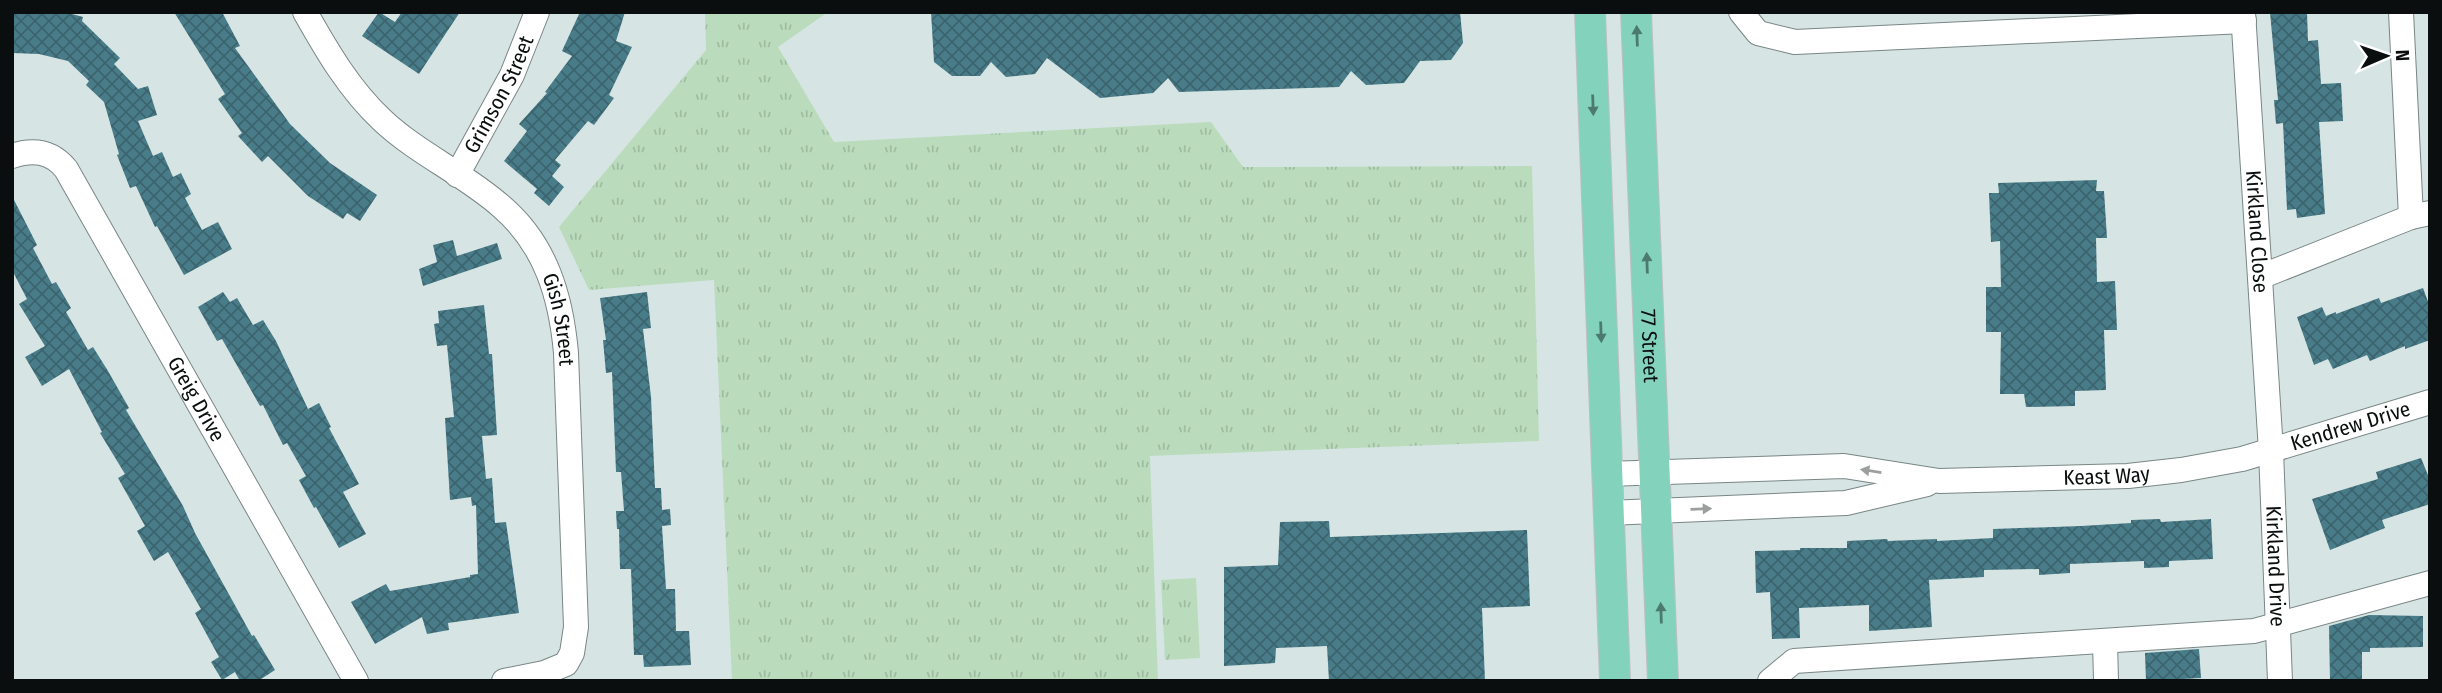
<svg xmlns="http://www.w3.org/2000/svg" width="2442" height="693" font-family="'Fira Sans Condensed',sans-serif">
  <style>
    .park { fill: url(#park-tufts) }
    .building { fill: url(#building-cross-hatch) }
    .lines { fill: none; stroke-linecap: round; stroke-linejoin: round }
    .minor-casing { stroke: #798685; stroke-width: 26 }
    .major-casing { stroke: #bfc0c0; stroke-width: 32 }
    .minor { stroke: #fff; stroke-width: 24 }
    .major { stroke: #83d3bc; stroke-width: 30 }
    .oneway { fill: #4d7a6e }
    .oneway2 { fill: #9d9f9f }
    .labels { text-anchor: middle; stroke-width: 7; stroke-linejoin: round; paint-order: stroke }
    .street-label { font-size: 21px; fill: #0a0e0e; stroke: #fff }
  </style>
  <defs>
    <pattern id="park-tufts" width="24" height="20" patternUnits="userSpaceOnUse" patternTransform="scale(1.75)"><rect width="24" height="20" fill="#badcbd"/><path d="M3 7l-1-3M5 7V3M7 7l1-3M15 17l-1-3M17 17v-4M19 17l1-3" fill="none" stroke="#9fbca1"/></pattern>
    <pattern id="building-cross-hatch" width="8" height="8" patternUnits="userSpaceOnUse" patternTransform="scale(1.75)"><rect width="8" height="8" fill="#497c89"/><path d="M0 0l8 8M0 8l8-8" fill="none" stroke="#3b646e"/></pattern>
  </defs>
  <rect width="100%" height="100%" fill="#d6e5e4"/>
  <!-- park -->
  <g class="park">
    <path d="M 705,12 L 828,12 L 778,47 L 834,142 L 1211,122 L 1243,167 L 1532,166 L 1539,441 L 1150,456 L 1158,681 L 732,681 L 714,280 L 589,290 L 559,227 L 706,50 Z"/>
    <path d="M 1196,578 L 1200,658 L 1165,660 L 1161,580 Z"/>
  </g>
  <!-- building -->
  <g class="building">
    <path d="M 12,12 L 65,12 L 83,17 L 82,21 L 120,58 L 114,64 L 138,89 L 148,86 L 157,115 L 138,121 L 153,156 L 162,152 L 173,177 L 181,173 L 191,194 L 185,198 L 202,230 L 218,222 L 232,249 L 184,275 L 157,226 L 155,227 L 136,186 L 130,188 L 117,155 L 119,154 L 104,102 L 86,85 L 89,81 L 68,61 L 39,54 L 12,53 Z"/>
    <path d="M 174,12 L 222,12 L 240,46 L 235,48 L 290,124 L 330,163 L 377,195 L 360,221 L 347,213 L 343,219 L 308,196 L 268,156 L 262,162 L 238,136 L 242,133 L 218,99 L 225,94 Z"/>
    <path d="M 379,12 L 395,22 L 402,12 L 460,12 L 419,74 L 362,36 Z"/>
    <path d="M 580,12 L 625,12 L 616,41 L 632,47 L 609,95 L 614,98 L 594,125 L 588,121 L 555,160 L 561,165 L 552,176 L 564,187 L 549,206 L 534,193 L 537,189 L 504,161 L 527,131 L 519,124 L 547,93 L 545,92 L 572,56 L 562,51 Z"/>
    <path d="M 931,12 L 1460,12 L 1463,43 L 1451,60 L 1420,61 L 1404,83 L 1366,85 L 1351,71 L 1339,87 L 1179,92 L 1168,78 L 1153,93 L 1100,98 L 1047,58 L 1035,74 L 1006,77 L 991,62 L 980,76 L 952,76 L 934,62 Z"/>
    <path d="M 2270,12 L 2307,12 L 2308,41 L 2318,40 L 2321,84 L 2341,83 L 2343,121 L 2319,122 L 2325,214 L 2297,218 L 2296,209 L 2287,210 L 2283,123 L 2276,124 L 2274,100 L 2278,100 Z"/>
    <path d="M 2097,180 L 2096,191 L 2104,191 L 2107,238 L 2096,238 L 2097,282 L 2115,281 L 2117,330 L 2104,330 L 2106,390 L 2075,391 L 2075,406 L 2026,407 L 2024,394 L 2000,394 L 2001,332 L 1986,332 L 1986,287 L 2001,287 L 2000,241 L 1991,242 L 1989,193 L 1999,193 L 1998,183 Z"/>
    <path d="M 12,196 L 37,245 L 33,248 L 52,284 L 56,282 L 71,308 L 66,312 L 88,350 L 93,347 L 108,371 L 129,408 L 126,410 L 183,506 L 195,533 L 252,636 L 254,635 L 275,670 L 258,681 L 240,681 L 235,672 L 222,680 L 211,662 L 219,657 L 195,613 L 201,609 L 168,552 L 154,561 L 137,531 L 145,526 L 118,478 L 125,474 L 100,433 L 102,432 L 69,369 L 42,386 L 25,357 L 45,346 L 19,304 L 27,299 L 12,270 Z"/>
    <path d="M 453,240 L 457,256 L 497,243 L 502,259 L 423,286 L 419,269 L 437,262 L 433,245 Z"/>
    <path d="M 2423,288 L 2430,307 L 2430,340 L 2405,349 L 2405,346 L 2370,361 L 2367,355 L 2333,369 L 2328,359 L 2314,365 L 2297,317 L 2322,307 L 2326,316 L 2336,312 L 2336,314 L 2379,298 L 2381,303 Z"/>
    <path d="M 223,292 L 230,302 L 237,298 L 253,325 L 263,320 L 276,341 L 308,409 L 319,403 L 331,427 L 329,428 L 359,484 L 343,492 L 366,534 L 339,548 L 316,507 L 314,508 L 299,480 L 306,476 L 287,443 L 283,445 L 263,405 L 260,406 L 222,339 L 217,341 L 198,307 Z"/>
    <path d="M 647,292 L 651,328 L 643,329 L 651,397 L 655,488 L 661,488 L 662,510 L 670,509 L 671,525 L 662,526 L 666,589 L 675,589 L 676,631 L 689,631 L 691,665 L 644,667 L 643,655 L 634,655 L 631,569 L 620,569 L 619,529 L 617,529 L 616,511 L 624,511 L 621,472 L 616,472 L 612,372 L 606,373 L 603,340 L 606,340 L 600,298 Z"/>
    <path d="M 484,305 L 489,354 L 492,354 L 497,435 L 482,436 L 486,479 L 492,478 L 495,523 L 506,522 L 519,613 L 448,623 L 449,630 L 427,634 L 422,617 L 375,644 L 351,602 L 386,584 L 390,591 L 470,577 L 470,575 L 478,574 L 476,505 L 472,506 L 471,497 L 450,500 L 445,418 L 454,417 L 447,345 L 437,346 L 434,324 L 439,323 L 438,311 Z"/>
    <path d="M 2421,458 L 2430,480 L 2430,504 L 2382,520 L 2385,528 L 2330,550 L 2312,499 L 2378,479 L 2376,472 Z"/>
    <path d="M 2160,519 L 2161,522 L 2211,519 L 2213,559 L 2169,561 L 2169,567 L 2144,568 L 2144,561 L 2070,564 L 2070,573 L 2039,575 L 2039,569 L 1984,570 L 1984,577 L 1929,580 L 1932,627 L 1869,631 L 1869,605 L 1799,608 L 1800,638 L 1772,639 L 1770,592 L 1756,593 L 1755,551 L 1800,550 L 1800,548 L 1847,548 L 1847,541 L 1887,539 L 1888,541 L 1937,539 L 1937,541 L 1993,538 L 1993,529 L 2081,526 L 2131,523 L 2131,520 Z"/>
    <path d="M 1329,521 L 1330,537 L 1527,530 L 1530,606 L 1482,608 L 1485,681 L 1329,681 L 1327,646 L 1276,648 L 1275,663 L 1224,666 L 1224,567 L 1278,565 L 1280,522 Z"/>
    <path d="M 2369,615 L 2423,616 L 2423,647 L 2370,648 L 2370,652 L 2362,652 L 2362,681 L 2330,681 L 2329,626 Z"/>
    <path d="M 2199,649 L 2201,678 L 2146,681 L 2145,653 Z"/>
  </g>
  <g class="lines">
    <!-- minor casing -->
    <g class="minor-casing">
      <g id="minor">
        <path id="s1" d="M 305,12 C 327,51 349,89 382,120 C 418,154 465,174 502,207 C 546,245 561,297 566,353 L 576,627 L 572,653 L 566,664 L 544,673 L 504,681"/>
        <path d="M 1741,12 L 1758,33 L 1795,42 L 2244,21"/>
        <path id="s2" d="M 2243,12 L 2271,451 L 2280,681"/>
        <path d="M 2401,12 L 2411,217"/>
        <path id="s3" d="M 12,156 C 33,149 51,151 66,169 L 356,681"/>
        <path id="s4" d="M 457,175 L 512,75 L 537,12"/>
        <path d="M 2260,277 L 2411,217 L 2430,213"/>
        <path id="s5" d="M 1606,474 L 1844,466 L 1939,481 L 2128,476 L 2181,470 L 2242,459 L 2430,402"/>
        <path d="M 1608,513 L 1846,503 L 1927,484"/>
        <path d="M 2105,642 L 2106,681"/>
        <path d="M 1770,681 L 1794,661 L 2254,631 L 2430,583"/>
      </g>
    </g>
    <!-- major casing -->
    <g class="major-casing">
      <g id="major">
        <path d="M 1590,12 L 1615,681"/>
        <path id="s6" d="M 1636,12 L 1663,681"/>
      </g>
    </g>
    <!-- minor -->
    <use href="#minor" class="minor"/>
    <!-- major -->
    <use href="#major" class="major"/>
  </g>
  <!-- one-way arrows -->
  <defs><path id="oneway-solid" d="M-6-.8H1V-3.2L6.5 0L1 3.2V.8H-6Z" transform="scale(1.75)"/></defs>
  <g class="oneway">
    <use href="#oneway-solid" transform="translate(1637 36) rotate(-92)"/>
    <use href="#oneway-solid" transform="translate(1593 105) rotate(88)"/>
    <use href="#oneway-solid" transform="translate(1647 263) rotate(-92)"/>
    <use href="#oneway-solid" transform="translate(1601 332) rotate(88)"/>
    <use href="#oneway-solid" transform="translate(1661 613) rotate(-92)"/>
  </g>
  <g class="oneway2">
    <use href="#oneway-solid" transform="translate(1871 471) rotate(-171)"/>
    <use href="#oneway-solid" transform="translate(1701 509) rotate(-2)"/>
  </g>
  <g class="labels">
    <!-- street labels -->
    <g class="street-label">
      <text dy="7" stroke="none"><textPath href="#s4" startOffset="91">Grimson Street</textPath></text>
      <text dy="7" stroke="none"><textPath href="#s2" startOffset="220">Kirkland Close</textPath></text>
      <text dy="7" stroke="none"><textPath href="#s1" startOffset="411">Gish Street</textPath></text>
      <text dy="7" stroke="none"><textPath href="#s6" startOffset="334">77 Street</textPath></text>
      <text dy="7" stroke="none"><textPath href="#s3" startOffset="324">Greig Drive</textPath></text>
      <text dy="7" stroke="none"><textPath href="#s5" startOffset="752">Kendrew Drive</textPath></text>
      <text dy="7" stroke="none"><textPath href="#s5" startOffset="502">Keast Way</textPath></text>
      <text dy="7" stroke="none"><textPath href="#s2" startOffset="555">Kirkland Drive</textPath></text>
    </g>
  </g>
  <!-- border -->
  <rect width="2442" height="693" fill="none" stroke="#0a0e0e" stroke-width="28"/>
  <!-- north arrow -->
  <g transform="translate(2386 56) rotate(88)" stroke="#ffffff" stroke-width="5" paint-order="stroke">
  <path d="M0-5L12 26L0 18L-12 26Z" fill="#0a0e0e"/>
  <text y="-10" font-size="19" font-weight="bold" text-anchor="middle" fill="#0a0e0e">N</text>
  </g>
</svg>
